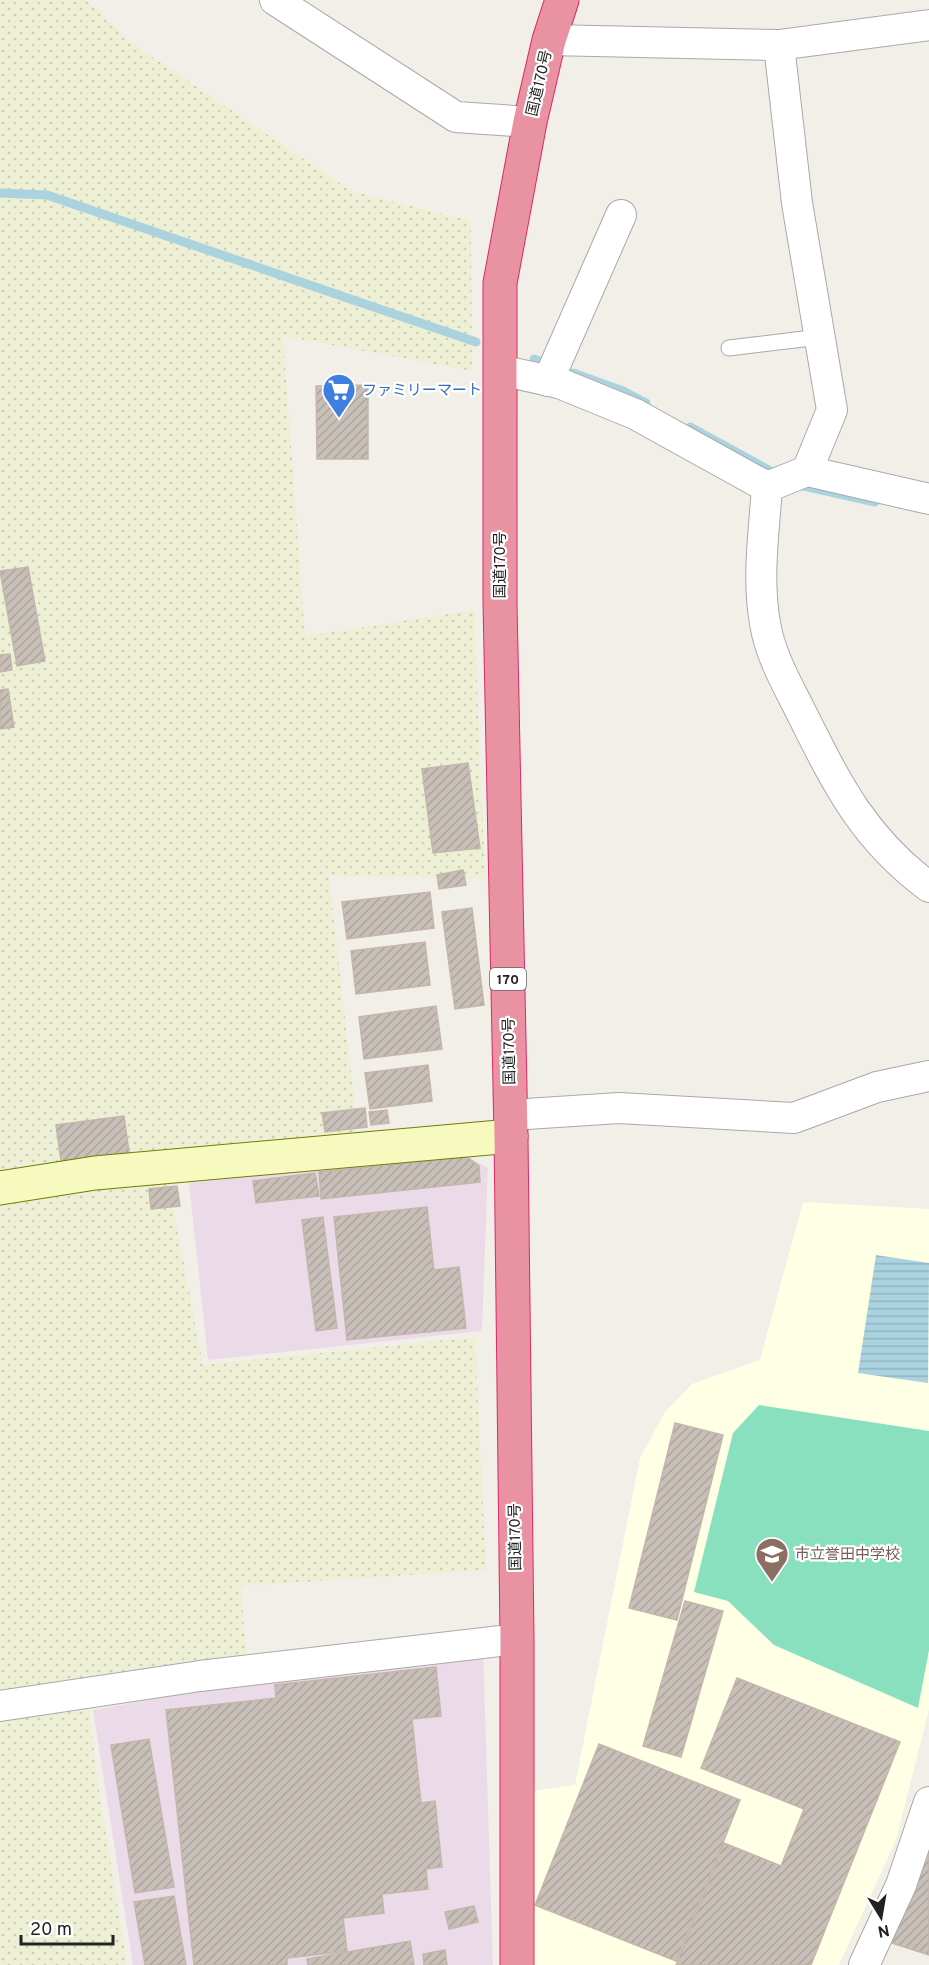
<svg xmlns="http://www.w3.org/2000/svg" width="929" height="1965" font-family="Overpass,'Noto Sans JP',sans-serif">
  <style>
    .industrial { fill: #ebdbe8 }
    .education { fill: #ffffe5 }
    .farmland { fill: url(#farmland-dots) }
    .pitch { fill: #88e0be }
    .water { fill: url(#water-rules) }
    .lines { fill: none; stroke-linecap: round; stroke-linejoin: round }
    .stream { stroke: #aad3df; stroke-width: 9 }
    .building { fill: url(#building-hatch); stroke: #c4b6ab; stroke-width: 1.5 }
    .lane-casing { stroke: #a9a9a9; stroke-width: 17 }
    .street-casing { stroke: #a9a9a9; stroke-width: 32 }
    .secondary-casing { stroke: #707d05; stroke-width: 35 }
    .highway-casing { stroke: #dc2a67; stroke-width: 35 }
    .lane { stroke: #fff; stroke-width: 15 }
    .street { stroke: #fff; stroke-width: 30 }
    .secondary { stroke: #f7fabf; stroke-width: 33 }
    .highway { stroke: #e892a2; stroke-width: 33 }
    .labels { text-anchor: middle; stroke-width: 4.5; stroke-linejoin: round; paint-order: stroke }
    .shield { fill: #fff; stroke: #646464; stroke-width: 1.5 }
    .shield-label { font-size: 14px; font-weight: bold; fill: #222 }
    .street-label { font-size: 15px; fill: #222; stroke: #fff }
    .shop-label { font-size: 15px; fill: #366cbe; stroke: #fff; text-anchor: start }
    .education-label { font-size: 15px; fill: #785e54; stroke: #fff; text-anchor: start }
  </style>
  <defs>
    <pattern id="farmland-dots" width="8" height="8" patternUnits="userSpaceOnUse" patternTransform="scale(1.5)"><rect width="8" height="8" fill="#eef0d5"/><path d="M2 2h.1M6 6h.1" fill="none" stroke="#ccceb7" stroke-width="1.8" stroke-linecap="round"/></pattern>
    <pattern id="water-rules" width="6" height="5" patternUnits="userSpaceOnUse" patternTransform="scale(1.5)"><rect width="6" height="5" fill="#aad3df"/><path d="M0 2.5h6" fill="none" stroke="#92b5bf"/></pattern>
    <pattern id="building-hatch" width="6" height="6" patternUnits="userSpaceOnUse" patternTransform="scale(1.5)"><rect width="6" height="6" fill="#c7bfb8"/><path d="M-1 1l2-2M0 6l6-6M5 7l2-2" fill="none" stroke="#aba49e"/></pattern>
  </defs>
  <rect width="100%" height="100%" fill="#f2efe9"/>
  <!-- industrial -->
  <g class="industrial">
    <path d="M 460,1152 L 488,1168 L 482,1331 L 208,1360 L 189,1183 Z"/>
    <path d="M 483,1650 L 493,1965 L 133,1965 L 93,1710 L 249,1682 Z"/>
  </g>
  <!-- education -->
  <path class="education" d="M 803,1202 L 929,1209 L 929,1709 L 896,1840 L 839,1965 L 531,1965 L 531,1791 L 575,1785 L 640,1458 L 665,1412 L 692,1384 L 760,1360 Z"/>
  <!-- farmland -->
  <path class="farmland" d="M 0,0 L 86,0 L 132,43 L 351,191 L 471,221 L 472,371 L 283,336 L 305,636 L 474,610 L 485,878 L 329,876 L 358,1134 L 169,1185 L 203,1365 L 475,1337 L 486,1570 L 241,1586 L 247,1665 L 87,1690 L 97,1777 L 127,1965 L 0,1965 Z"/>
  <!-- pitch -->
  <path class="pitch" d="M 759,1405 L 929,1431 L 929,1650 L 918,1708 L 774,1645 L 728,1601 L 694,1592 L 733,1433 Z"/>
  <!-- water -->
  <path class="water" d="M 876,1255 L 929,1263 L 928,1383 L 858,1373 Z"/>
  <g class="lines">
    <!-- stream -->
    <g class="stream">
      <path d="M 0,193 L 47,195 L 476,342"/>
      <path d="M 534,359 L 552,365"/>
      <path d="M 573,373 L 623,391 L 646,403"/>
      <path d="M 690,427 L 778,475"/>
      <path d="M 795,484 L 875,502"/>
    </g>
  </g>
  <!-- building -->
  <g class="building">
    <path d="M 368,385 L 368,459 L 317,459 L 316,386 Z"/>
    <path d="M 28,567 L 45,661 L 17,666 L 0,571 Z"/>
    <path d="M 10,654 L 12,670 L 0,672 L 0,655 Z"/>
    <path d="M 8,689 L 14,727 L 0,729 L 0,690 Z"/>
    <path d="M 468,763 L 480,848 L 433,853 L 422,769 Z"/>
    <path d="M 463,870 L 466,885 L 439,889 L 437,875 Z"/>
    <path d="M 430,892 L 434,928 L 347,939 L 342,902 Z"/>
    <path d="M 472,908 L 484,1005 L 455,1009 L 442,912 Z"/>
    <path d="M 425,942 L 430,985 L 356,994 L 351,951 Z"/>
    <path d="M 436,1006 L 442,1049 L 364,1059 L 359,1017 Z"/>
    <path d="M 428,1065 L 432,1101 L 370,1109 L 365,1073 Z"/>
    <path d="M 365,1108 L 367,1127 L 325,1132 L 322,1113 Z"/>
    <path d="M 387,1110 L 389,1123 L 371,1125 L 369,1112 Z"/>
    <path d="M 124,1116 L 129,1152 L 61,1161 L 56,1125 Z"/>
    <path d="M 467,1157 L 479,1166 L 480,1182 L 321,1199 L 319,1172 Z"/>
    <path d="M 315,1173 L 319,1196 L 256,1203 L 253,1181 Z"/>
    <path d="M 177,1186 L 180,1206 L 151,1209 L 149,1189 Z"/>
    <path d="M 427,1207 L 434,1270 L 459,1267 L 466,1328 L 347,1340 L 334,1217 Z"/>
    <path d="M 323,1217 L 337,1328 L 316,1331 L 302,1220 Z"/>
    <path d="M 675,1423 L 723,1435 L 677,1620 L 629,1608 Z"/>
    <path d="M 685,1601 L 723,1611 L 681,1757 L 643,1746 Z"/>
    <path d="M 436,1667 L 441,1716 L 412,1719 L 421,1803 L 435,1801 L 442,1867 L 426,1869 L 428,1889 L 382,1894 L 384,1913 L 343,1918 L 347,1951 L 287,1958 L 287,1965 L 194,1965 L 166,1710 L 276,1698 L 275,1685 Z"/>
    <path d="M 737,1678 L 900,1742 L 811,1965 L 676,1965 L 724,1843 L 781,1866 L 804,1809 L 701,1768 Z"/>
    <path d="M 149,1739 L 174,1887 L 135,1893 L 111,1745 Z"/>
    <path d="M 599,1744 L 740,1800 L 676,1961 L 535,1905 Z"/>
    <path d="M 928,1836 L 929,1837 L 929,1955 L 892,1943 Z"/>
    <path d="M 174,1896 L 186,1965 L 145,1965 L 134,1902 Z"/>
    <path d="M 474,1906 L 478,1922 L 449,1929 L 445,1912 Z"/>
    <path d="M 410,1941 L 414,1965 L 308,1965 L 307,1959 Z"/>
    <path d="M 445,1950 L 447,1965 L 424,1965 L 423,1954 Z"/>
  </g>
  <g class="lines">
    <!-- lane casing -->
    <g class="lane-casing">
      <path id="lane" d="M 729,348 L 820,337"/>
    </g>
    <!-- street casing -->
    <g class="street-casing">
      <g id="street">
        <path d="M 275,0 L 456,117 L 530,122"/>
        <path d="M 549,40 L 779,45 L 929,25"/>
        <path d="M 779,45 L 797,203 L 832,410 L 807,471 L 767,487 C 764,532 757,578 765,623 C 770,655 787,684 801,712 C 837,784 863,838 929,887"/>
        <path d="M 500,370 L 559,383 L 635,414 L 767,487"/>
        <path d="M 548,381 L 621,215"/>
        <path d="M 807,471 L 929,499"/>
        <path d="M 511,1115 L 619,1108 L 794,1118 L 877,1087 L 929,1076"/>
        <path d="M 0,1706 L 200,1676 L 517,1639"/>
        <path d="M 864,1965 L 901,1885 L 929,1802"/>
      </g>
    </g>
    <!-- secondary casing -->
    <g class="secondary-casing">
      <path id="secondary" d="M 0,1188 L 95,1173 L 511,1136"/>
    </g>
    <!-- highway casing -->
    <g class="highway-casing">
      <path id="highway" d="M 517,1965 L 517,1639 L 511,1136 L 500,603 L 500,283 L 530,122 L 549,40 L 562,0"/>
    </g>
    <!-- lane -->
    <use href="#lane" class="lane"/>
    <!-- street -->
    <use href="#street" class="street"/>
    <!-- secondary -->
    <use href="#secondary" class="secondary"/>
    <!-- highway -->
    <use href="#highway" class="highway"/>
  </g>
  <!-- icons -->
  <defs>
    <g id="supermarket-pin" transform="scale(1.725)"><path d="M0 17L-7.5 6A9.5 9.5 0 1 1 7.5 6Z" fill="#3f7fe0" stroke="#fff"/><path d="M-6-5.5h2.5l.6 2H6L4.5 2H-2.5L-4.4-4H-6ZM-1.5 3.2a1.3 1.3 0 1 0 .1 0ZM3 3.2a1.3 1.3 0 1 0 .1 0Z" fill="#fff"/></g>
    <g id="school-pin" transform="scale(1.725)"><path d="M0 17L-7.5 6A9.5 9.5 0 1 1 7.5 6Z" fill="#8d6e63" stroke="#fff"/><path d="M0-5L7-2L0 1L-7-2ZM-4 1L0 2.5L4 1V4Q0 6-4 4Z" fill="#fff"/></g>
  </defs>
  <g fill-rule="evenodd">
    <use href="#supermarket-pin" x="339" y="390"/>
    <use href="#school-pin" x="772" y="1554"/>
  </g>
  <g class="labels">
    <!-- shield labels -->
    <rect class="shield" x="490" y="968" width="36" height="22" rx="4.5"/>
    <g class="shield-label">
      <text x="508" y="984">170</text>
    </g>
    <!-- street labels -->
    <g class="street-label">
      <text transform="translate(539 83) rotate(-77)" y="5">国道170号</text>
      <text transform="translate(500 565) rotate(-90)" y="5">国道170号</text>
      <text transform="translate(509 1051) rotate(-91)" y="5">国道170号</text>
      <text transform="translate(515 1537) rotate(-91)" y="5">国道170号</text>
    </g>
    <!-- shop labels -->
    <g class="shop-label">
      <text x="362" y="395">ファミリーマート</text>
    </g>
    <!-- education labels -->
    <g class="education-label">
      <text x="795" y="1559">市立誉田中学校</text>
    </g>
  </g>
  <!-- north arrow -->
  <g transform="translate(881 1917) rotate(169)" stroke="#ffffff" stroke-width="4.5" paint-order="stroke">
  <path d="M0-4.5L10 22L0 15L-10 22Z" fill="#222222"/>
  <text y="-9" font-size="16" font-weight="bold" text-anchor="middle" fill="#222222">N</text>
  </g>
  <!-- scale -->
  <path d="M21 1935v9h92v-9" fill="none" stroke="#222222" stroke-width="3"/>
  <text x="30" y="1935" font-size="18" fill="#222222" stroke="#ffffff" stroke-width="4.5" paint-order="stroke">20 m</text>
</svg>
